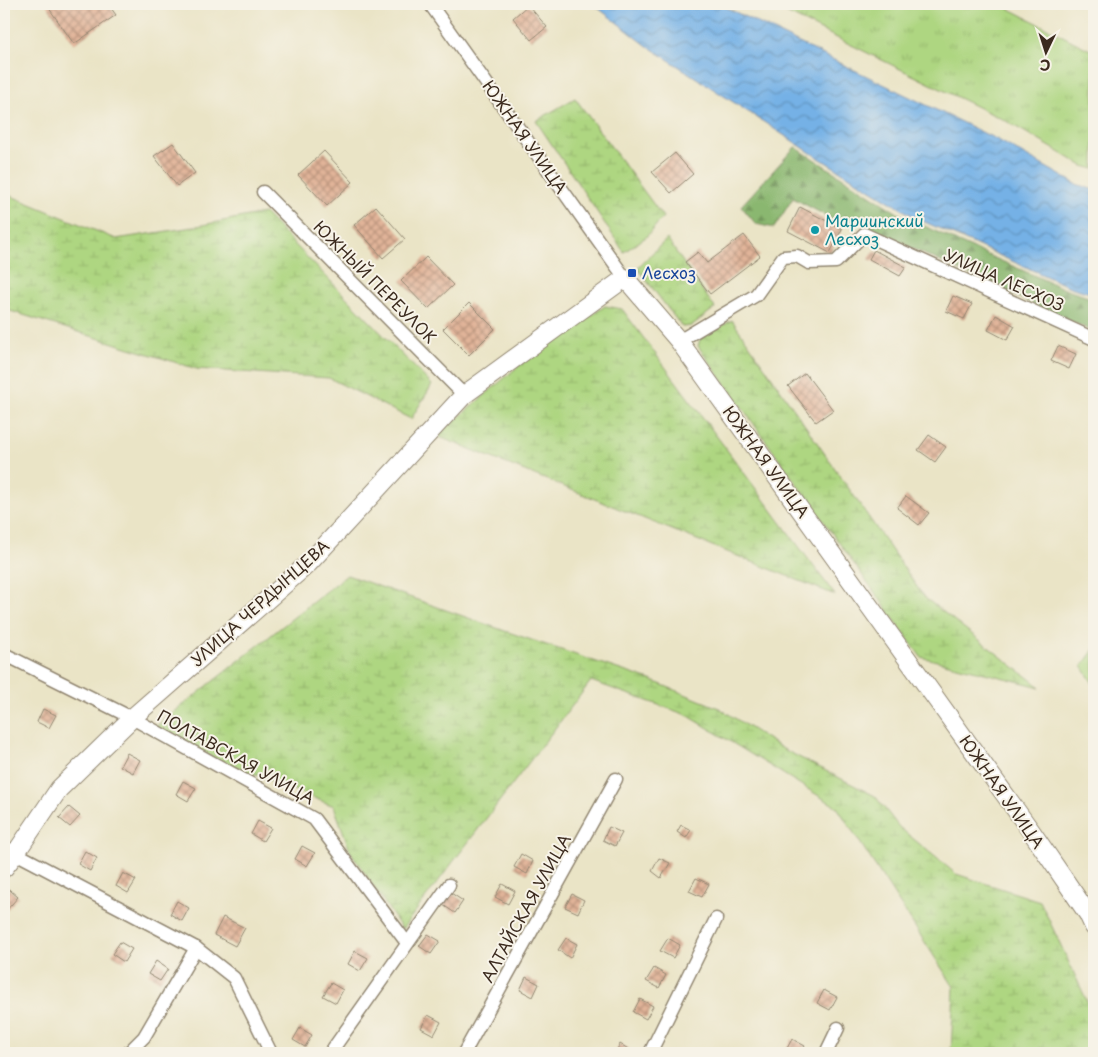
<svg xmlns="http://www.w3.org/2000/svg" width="1098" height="1057" font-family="'Playpen Sans',sans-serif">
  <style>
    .grass { fill: url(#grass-tufts); stroke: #748050 }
    .forest { fill: url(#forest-firs); stroke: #627046 }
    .wetland { fill: url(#wetland-marsh); stroke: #748050 }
    .water { fill: url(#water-waves); stroke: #586e82 }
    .building { fill: url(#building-cross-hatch) }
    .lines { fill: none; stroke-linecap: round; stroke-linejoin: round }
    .street-casing { stroke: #928772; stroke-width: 15 }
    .secondary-casing { stroke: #928772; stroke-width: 20 }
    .street { stroke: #fff; stroke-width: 12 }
    .secondary { stroke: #fff; stroke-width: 18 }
    .culture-dot { fill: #0f9aa8; stroke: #f7f3e8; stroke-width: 2 }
    .transit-dot { fill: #1a4fb4; stroke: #f7f3e8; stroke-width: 2 }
    .labels { text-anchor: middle; stroke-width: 4; stroke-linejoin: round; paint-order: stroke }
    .street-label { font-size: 16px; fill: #3b2a1e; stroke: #f7f3e8 }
    .culture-label { font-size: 16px; fill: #0d838f; stroke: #f7f3e8; text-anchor: start }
    .transit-label { font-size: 16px; fill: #164399; stroke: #f7f3e8; text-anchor: start }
  </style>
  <defs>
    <pattern id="grass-tufts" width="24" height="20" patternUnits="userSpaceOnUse" patternTransform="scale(1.25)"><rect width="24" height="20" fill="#aed681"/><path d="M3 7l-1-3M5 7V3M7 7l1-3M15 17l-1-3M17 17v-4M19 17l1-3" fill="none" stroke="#97b86f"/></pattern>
    <pattern id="forest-firs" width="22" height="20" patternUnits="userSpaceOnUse" patternTransform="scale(1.25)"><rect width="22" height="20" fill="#8ab76f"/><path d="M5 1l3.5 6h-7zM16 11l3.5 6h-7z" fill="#72955b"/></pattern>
    <pattern id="wetland-marsh" width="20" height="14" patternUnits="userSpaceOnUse" patternTransform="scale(1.25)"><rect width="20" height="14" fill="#aed681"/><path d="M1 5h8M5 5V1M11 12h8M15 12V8" fill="none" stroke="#97b86f"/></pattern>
    <pattern id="water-waves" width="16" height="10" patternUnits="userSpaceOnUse" patternTransform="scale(1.25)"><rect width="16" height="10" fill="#74b1e6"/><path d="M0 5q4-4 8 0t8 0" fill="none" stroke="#6090ba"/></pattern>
    <pattern id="building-cross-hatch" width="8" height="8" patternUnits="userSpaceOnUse" patternTransform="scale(1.25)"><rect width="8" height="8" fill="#e1b499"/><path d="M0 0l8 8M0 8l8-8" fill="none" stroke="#b8937c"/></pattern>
  </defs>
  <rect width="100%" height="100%" fill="#f7f3e8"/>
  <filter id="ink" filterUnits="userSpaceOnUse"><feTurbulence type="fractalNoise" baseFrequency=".02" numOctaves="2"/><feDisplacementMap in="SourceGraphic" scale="10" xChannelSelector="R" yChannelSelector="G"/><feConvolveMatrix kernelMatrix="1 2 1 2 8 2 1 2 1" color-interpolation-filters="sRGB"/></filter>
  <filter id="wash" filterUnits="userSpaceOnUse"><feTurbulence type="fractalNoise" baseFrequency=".0096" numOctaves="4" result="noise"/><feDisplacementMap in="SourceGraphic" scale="20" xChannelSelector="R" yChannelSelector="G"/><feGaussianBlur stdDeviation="1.12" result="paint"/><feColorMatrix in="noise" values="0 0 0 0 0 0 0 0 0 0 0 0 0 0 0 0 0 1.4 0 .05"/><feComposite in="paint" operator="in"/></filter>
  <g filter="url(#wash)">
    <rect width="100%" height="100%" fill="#eae4c6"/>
    <!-- grass -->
    <g class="grass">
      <path d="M 768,4 L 1000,4 L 1094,52 L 1094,169 L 1083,166 L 1006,121 Z"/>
      <path d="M 1094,649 L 1094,685 L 1082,666 Z"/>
    </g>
    <!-- forest -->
    <path class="forest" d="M 795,147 L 901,215 L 965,245 L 1067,290 L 1094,299 L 1094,332 L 872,230 L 855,217 L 845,226 L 793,198 L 774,228 L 756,224 L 741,206 Z"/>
    <!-- wetland -->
    <g class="wetland">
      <path d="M 575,98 L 663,217 L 646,237 L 624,252 L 536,121 Z"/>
      <path d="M 11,196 L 116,239 L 187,228 L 264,213 L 432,385 L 411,419 L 329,378 L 197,369 L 4,309 L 4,200 Z"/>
      <path d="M 667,239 L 715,308 L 691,326 L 682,327 L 637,268 Z"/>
      <path d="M 605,306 L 622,309 L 835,595 L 437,436 L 522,363 Z"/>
      <path d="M 732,320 L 924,597 L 1040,687 L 921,657 L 698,346 L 700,339 Z"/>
      <path d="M 347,575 L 505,631 L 650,680 L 719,708 L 783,749 L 875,796 L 899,827 L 956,874 L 1040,901 L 1094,1016 L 1094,1053 L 951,1053 L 954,987 L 837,807 L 687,715 L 591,681 L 402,929 L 350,851 L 334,806 L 149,732 Z"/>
    </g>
    <!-- water -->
    <path class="water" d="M 593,4 L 719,4 L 998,140 L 1076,184 L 1094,190 L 1094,294 L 1070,287 L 918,219 L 811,153 L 646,45 Z"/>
    <g id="blocks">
      <!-- building -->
      <g class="building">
        <path d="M 46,4 L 108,4 L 116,15 L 74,44 Z"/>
        <path d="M 528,5 L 547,27 L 531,40 L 513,18 Z"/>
        <path d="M 173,143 L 195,173 L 177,186 L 154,156 Z"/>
        <path d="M 324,151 L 353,182 L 327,206 L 298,175 Z"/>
        <path d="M 675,153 L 693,174 L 671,193 L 652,172 Z"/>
        <path d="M 376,206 L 405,239 L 383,258 L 354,225 Z"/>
        <path d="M 800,207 L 842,229 L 830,253 L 788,231 Z"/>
        <path d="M 744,235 L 760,256 L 710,294 L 685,262 L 698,252 L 707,263 Z"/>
        <path d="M 874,250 L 906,267 L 900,276 L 869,259 Z"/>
        <path d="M 426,257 L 453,285 L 428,309 L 401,281 Z"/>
        <path d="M 953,296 L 972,304 L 964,319 L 946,311 Z"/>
        <path d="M 469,303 L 495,329 L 469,355 L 443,329 Z"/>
        <path d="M 996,315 L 1015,326 L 1007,340 L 988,330 Z"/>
        <path d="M 1058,346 L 1076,354 L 1069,369 L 1051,361 Z"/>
        <path d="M 805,373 L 833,410 L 816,422 L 788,386 Z"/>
        <path d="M 929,435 L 946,447 L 935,462 L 918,450 Z"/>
        <path d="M 906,496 L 929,513 L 919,525 L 897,508 Z"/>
        <path d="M 43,709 L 56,715 L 49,728 L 37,722 Z"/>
        <path d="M 127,753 L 140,760 L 133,773 L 120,766 Z"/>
        <path d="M 183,781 L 196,788 L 188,801 L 176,794 Z"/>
        <path d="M 69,807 L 80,816 L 70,827 L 59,818 Z"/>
        <path d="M 258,821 L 271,828 L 263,841 L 251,834 Z"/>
        <path d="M 681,825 L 691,830 L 686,838 L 677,832 Z"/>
        <path d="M 609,827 L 622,833 L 615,846 L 603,840 Z"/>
        <path d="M 302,846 L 315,853 L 307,866 L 295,859 Z"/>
        <path d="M 85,851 L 97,858 L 90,871 L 78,864 Z"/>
        <path d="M 521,854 L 533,861 L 527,874 L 514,867 Z"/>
        <path d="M 659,858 L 670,863 L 661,878 L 652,871 Z"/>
        <path d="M 123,873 L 136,880 L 128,893 L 116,886 Z"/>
        <path d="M 696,878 L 709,884 L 702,897 L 689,891 Z"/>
        <path d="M 502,884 L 515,891 L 508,904 L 495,897 Z"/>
        <path d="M 4,885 L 18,897 L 6,911 L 4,909 Z"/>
        <path d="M 451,893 L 463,901 L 455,913 L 443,905 Z"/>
        <path d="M 572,894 L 584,900 L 578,913 L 565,907 Z"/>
        <path d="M 177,901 L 189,908 L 182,921 L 170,914 Z"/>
        <path d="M 223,917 L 245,928 L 235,946 L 214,935 Z"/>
        <path d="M 428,934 L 440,941 L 431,954 L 419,946 Z"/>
        <path d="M 566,938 L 577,944 L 570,958 L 558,950 Z"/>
        <path d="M 668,938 L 680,945 L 673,958 L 660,951 Z"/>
        <path d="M 120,942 L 132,949 L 124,962 L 112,954 Z"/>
        <path d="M 355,951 L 368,958 L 360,971 L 348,964 Z"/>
        <path d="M 156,961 L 168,969 L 160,981 L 148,974 Z"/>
        <path d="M 654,968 L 666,975 L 659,988 L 646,981 Z"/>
        <path d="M 526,977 L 539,984 L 533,997 L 520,990 Z"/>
        <path d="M 331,983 L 343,990 L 336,1003 L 323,996 Z"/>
        <path d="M 824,990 L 837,997 L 830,1010 L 817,1003 Z"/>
        <path d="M 640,999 L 653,1006 L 646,1019 L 633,1012 Z"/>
        <path d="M 428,1015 L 441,1022 L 434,1035 L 421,1028 Z"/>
        <path d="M 300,1028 L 312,1035 L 305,1047 L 293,1040 Z"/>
        <path d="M 792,1039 L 805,1046 L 801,1053 L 785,1052 Z"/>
        <path d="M 620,1044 L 632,1051 L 631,1053 L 615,1053 Z"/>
      </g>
    </g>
  </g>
  <g filter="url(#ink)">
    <use href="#blocks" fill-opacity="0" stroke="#928772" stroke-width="1"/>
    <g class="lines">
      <!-- street casing -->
      <g class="street-casing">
        <g id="street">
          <path d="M 430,4 L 625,278"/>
          <path d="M 263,192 L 464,395"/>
          <path d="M 679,341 L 756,295 L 783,257 L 797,256 L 809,263 L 836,262 L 864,234 L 1094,339"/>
          <path d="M 4,654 L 132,718 L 314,819 L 407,943"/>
          <path d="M 4,847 L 196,948 L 234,978 L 271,1053"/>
          <path d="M 128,1053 L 144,1037 L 196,948"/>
          <path d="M 330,1053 L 449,885"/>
          <path d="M 464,1053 L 616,779"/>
          <path d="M 650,1053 L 716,919"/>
          <path d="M 826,1053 L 838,1028"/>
        </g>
      </g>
      <!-- secondary casing -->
      <g class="secondary-casing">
        <path id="secondary" d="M 4,868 L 15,854 L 59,789 L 132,718 L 309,563 L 464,395 L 625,278 L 679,341 L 1031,831 L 1088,914 L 1094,927"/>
      </g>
      <!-- street -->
      <use href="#street" class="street"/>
      <!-- secondary -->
      <use href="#secondary" class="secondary"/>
    </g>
  </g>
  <!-- markers -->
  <circle class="culture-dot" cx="815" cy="230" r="5"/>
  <rect class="transit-dot" x="627" y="268" width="10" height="10" rx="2.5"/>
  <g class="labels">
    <!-- street labels -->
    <g class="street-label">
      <text transform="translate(525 137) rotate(55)" y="6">ЮЖНАЯ УЛИЦА</text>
      <text transform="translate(1004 280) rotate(24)" y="6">УЛИЦА ЛЕСХОЗ</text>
      <text transform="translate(375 282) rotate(45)" y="6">ЮЖНЫЙ ПЕРЕУЛОК</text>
      <text transform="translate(766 462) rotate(54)" y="6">ЮЖНАЯ УЛИЦА</text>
      <text transform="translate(260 603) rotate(-42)" y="6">УЛИЦА ЧЕРДЫНЦЕВА</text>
      <text transform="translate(236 757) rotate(29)" y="6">ПОЛТАВСКАЯ УЛИЦА</text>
      <text transform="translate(1002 792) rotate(55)" y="6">ЮЖНАЯ УЛИЦА</text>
      <text transform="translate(526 908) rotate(-61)" y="6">АЛТАЙСКАЯ УЛИЦА</text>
    </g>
    <!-- culture labels -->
    <g class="culture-label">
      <text x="825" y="227">Мариинский<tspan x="825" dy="18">Лесхоз</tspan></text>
    </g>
    <!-- transit labels -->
    <g class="transit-label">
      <text x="642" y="279">Лесхоз</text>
    </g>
  </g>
  <!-- margin -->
  <rect width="1098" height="1057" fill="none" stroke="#f7f3e8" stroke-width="20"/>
  <!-- north arrow -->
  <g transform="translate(1046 52) rotate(184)" stroke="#f7f3e8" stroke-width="4" paint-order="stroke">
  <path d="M0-4L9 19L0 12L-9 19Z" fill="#3b2a1e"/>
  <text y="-8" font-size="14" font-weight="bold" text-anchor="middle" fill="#3b2a1e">С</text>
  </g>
</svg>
